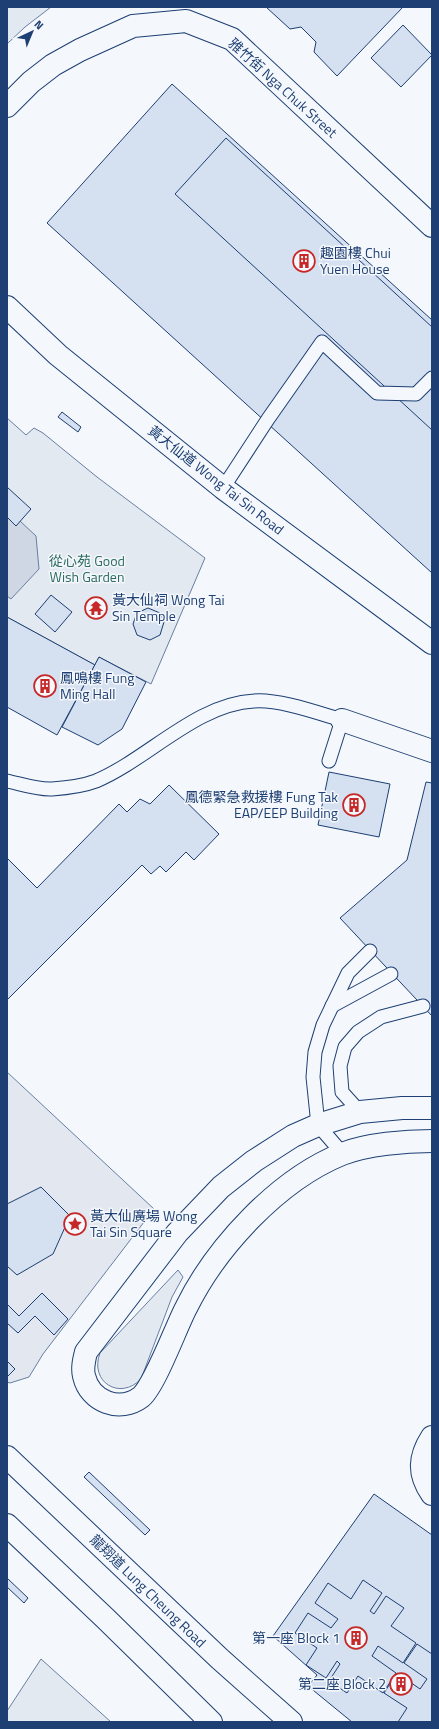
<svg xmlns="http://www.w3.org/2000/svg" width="439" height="1729" font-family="'Titillium Web','Noto Sans TC',sans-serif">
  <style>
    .green { fill: #e3e9f0; stroke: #687fa3 }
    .parking { fill: #e3e8f0; stroke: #687fa3 }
    .water { fill: #cfd7e4; stroke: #687fa3 }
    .building { fill: #d5e0f0; stroke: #1d3f73 }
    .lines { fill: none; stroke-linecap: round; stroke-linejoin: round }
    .lane-casing { stroke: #1d3f73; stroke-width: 15 }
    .street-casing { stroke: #1d3f73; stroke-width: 24 }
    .secondary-casing { stroke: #1d3f73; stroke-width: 24 }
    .highway-casing { stroke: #1d3f73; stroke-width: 24 }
    .lane { stroke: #f4f7fb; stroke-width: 13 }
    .street { stroke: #f4f7fb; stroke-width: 22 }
    .secondary { stroke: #f4f7fb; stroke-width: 22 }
    .highway { stroke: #f4f7fb; stroke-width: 22 }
    .labels { text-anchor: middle; stroke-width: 3; stroke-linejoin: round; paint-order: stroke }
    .street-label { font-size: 14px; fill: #1d3f73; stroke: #f4f7fb }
    .poi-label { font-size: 14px; fill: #1d3f73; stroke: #f4f7fb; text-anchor: start }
    .park-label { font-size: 14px; fill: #2c6c60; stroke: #f4f7fb }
  </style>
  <rect width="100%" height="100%" fill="#f4f7fb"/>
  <!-- green -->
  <g class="green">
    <path d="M 7,7 L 51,7 L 25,27 L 7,44 Z"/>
    <path d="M 7,418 L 26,435 L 34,428 L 43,433 L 97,477 L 205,558 L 151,684 L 99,657 L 95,665 L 7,617 Z"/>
    <path d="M 178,1270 L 183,1277 L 172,1297 L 141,1379 C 120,1401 89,1382 100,1353 Z"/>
    <path d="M 41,1659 L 111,1722 L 7,1722 L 7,1711 Z"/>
  </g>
  <!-- parking -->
  <path class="parking" d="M 7,1072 L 154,1209 L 43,1354 L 29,1377 L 10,1383 L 7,1382 L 7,1377 L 15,1369 L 7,1361 Z"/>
  <!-- water -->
  <path class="water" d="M 7,517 L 16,525 L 20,521 L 36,536 L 39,569 L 11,599 L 7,596 Z"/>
  <!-- building -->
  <g class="building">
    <path d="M 266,7 L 403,7 L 337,76 L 314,52 L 316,42 L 301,27 L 290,29 Z"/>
    <path d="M 403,25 L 432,55 L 401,87 L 371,58 Z"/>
    <path d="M 172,84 L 432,320 L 432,573 L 47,223 Z"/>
    <path d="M 226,138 L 432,327 L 432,430 L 175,194 Z"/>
    <path d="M 62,412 L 81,427 L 78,432 L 58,417 Z"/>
    <path d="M 7,487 L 31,509 L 16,526 L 7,517 Z"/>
    <path d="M 51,595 L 72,612 L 55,632 L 35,614 Z"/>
    <path d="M 148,608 L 160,613 L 164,622 L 160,635 L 150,640 L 137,635 L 133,624 L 137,613 Z"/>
    <path d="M 7,617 L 95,665 L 57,735 L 7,707 Z"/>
    <path d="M 99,657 L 146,682 L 122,729 L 98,745 L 62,727 Z"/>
    <path d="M 329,772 L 390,784 L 379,837 L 318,825 Z"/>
    <path d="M 426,782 L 432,783 L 432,1016 L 340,918 L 407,860 Z"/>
    <path d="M 169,785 L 219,834 L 194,860 L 186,852 L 166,872 L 160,866 L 151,874 L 142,865 L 7,1000 L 7,858 L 37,888 L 119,804 L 127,812 L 140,799 L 150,804 Z"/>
    <path d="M 41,1187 L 70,1216 L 53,1254 L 17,1275 L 7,1266 L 7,1204 Z"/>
    <path d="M 42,1293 L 68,1319 L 54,1335 L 35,1316 L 18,1333 L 7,1323 L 7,1304 L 19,1316 Z"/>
    <path d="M 7,1361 L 15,1369 L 7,1377 Z"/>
    <path d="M 89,1472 L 150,1530 L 145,1535 L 84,1477 Z"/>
    <path d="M 374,1494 L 432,1535 L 432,1722 L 352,1722 L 308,1686 L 317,1675 L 273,1636 Z"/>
    <path d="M 7,1578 L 28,1598 L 24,1603 L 7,1587 Z"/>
    <path d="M 363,1580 L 382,1593 L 370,1611 L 374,1614 L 386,1596 L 404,1608 L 391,1626 L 416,1643 L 403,1663 L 378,1646 L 372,1656 L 396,1673 L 383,1693 L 358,1676 L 347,1693 L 329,1681 L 340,1664 L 337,1661 L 326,1678 L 306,1665 L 317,1648 L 295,1633 L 308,1613 L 331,1628 L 338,1619 L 315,1603 L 328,1583 L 351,1599 Z"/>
    <path d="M 417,1644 L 432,1654 L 432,1722 L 398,1722 L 407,1708 L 384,1693 L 397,1673 L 420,1689 L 427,1679 L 404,1663 Z"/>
  </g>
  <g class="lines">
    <!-- lane casing -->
    <g class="lane-casing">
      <g id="lane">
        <path d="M 223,488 L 268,419 L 322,342 L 377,393 L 416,394 L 432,378"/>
        <path d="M 7,781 C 21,784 38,790 52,789 C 66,788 83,786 96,781 C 148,759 196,704 254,701 C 279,699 318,713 342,720 L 329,761"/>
        <path d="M 332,1006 L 391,974"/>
        <path d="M 360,1112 L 342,1092 L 340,1066 L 345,1047 L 358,1032 L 381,1017 L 423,1006"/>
        <path d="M 343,1154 L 318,1125 L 313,1077 L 315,1052 L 323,1025 L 348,973 L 370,951"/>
      </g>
    </g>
    <!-- street casing -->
    <g class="street-casing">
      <g id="street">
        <path d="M 342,720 L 432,751"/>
        <path d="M 432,1108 L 402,1108 L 360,1112 L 318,1125 L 293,1136 L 254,1161 L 221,1187 L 177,1233 L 86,1352 C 84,1360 82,1368 84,1376 C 90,1402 120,1413 141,1397 C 155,1385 176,1327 186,1308 C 216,1247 278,1180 342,1154 C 367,1144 406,1141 432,1141"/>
        <path d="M 432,1437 C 419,1457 418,1474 432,1494"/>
      </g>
    </g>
    <!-- secondary casing -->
    <g class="secondary-casing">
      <g id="secondary">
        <path d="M 7,106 L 31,82 L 53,65 L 80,50 L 133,26 L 186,21 L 232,39 L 432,226"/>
        <path d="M 7,307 L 58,355 L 223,488 L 432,643"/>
      </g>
    </g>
    <!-- highway casing -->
    <g class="highway-casing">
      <g id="highway">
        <path d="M 7,1457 L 220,1659 L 291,1722"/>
        <path d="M 7,1525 L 106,1619 L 211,1722"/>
      </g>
    </g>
    <!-- lane -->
    <use href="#lane" class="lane"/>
    <!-- street -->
    <use href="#street" class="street"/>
    <!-- secondary -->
    <use href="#secondary" class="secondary"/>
    <!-- highway -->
    <use href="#highway" class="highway"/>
  </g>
  <!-- icons -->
  <defs>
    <g id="building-ring" transform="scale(1.15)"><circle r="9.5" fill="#f4f7fb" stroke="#c62828" stroke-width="1.5"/><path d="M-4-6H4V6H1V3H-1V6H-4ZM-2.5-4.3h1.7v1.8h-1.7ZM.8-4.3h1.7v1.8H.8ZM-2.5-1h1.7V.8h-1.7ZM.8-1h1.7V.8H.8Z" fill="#c62828"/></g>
    <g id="temple-ring" transform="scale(1.15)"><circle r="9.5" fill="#f4f7fb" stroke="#c62828" stroke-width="1.5"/><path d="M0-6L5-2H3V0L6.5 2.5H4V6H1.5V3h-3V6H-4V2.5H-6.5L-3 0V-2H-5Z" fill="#c62828"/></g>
    <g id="sight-ring" transform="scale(1.15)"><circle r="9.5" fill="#f4f7fb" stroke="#c62828" stroke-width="1.5"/><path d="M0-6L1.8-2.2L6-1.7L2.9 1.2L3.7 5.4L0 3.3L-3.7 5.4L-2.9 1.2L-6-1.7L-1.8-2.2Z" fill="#c62828"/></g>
  </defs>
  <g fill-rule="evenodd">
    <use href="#building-ring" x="304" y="261"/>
    <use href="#temple-ring" x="96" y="608"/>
    <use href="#building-ring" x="45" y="686"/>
    <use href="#building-ring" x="354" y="805"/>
    <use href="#sight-ring" x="75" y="1224"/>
    <use href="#building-ring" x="356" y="1638"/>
    <use href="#building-ring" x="401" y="1684"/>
  </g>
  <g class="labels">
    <!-- street labels -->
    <g class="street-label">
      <text transform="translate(283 88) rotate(42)" y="5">雅竹街 Nga Chuk Street</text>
      <text transform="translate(216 480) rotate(38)" y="5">黃大仙道 Wong Tai Sin Road</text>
      <text transform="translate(148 1591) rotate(44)" y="5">龍翔道 Lung Cheung Road</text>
    </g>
    <!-- poi labels -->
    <g class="poi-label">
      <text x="320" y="258">趣園樓 Chui<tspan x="320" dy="16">Yuen House</tspan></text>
      <text x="112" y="605">黃大仙祠 Wong Tai<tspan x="112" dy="16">Sin Temple</tspan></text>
      <text x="60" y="683">鳳鳴樓 Fung<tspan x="60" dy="16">Ming Hall</tspan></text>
      <text x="338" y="802" text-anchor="end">鳳德緊急救援樓 Fung Tak<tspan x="338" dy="16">EAP/EEP Building</tspan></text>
      <text x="90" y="1221">黃大仙廣場 Wong<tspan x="90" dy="16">Tai Sin Square</tspan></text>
      <text x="340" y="1643" text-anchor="end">第一座 Block 1</text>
      <text x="386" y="1689" text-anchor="end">第二座 Block 2</text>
    </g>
    <!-- park labels -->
    <g class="park-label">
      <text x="87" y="566">從心苑 Good<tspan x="87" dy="16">Wish Garden</tspan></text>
    </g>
  </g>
  <!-- border -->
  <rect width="439" height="1729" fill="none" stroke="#1d3f73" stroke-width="16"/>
  <!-- north arrow -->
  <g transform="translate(32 32) rotate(44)" stroke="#f4f7fb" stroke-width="3" paint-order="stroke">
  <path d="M0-3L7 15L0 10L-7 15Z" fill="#1d3f73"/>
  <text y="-6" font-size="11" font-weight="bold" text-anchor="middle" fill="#1d3f73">N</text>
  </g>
</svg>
